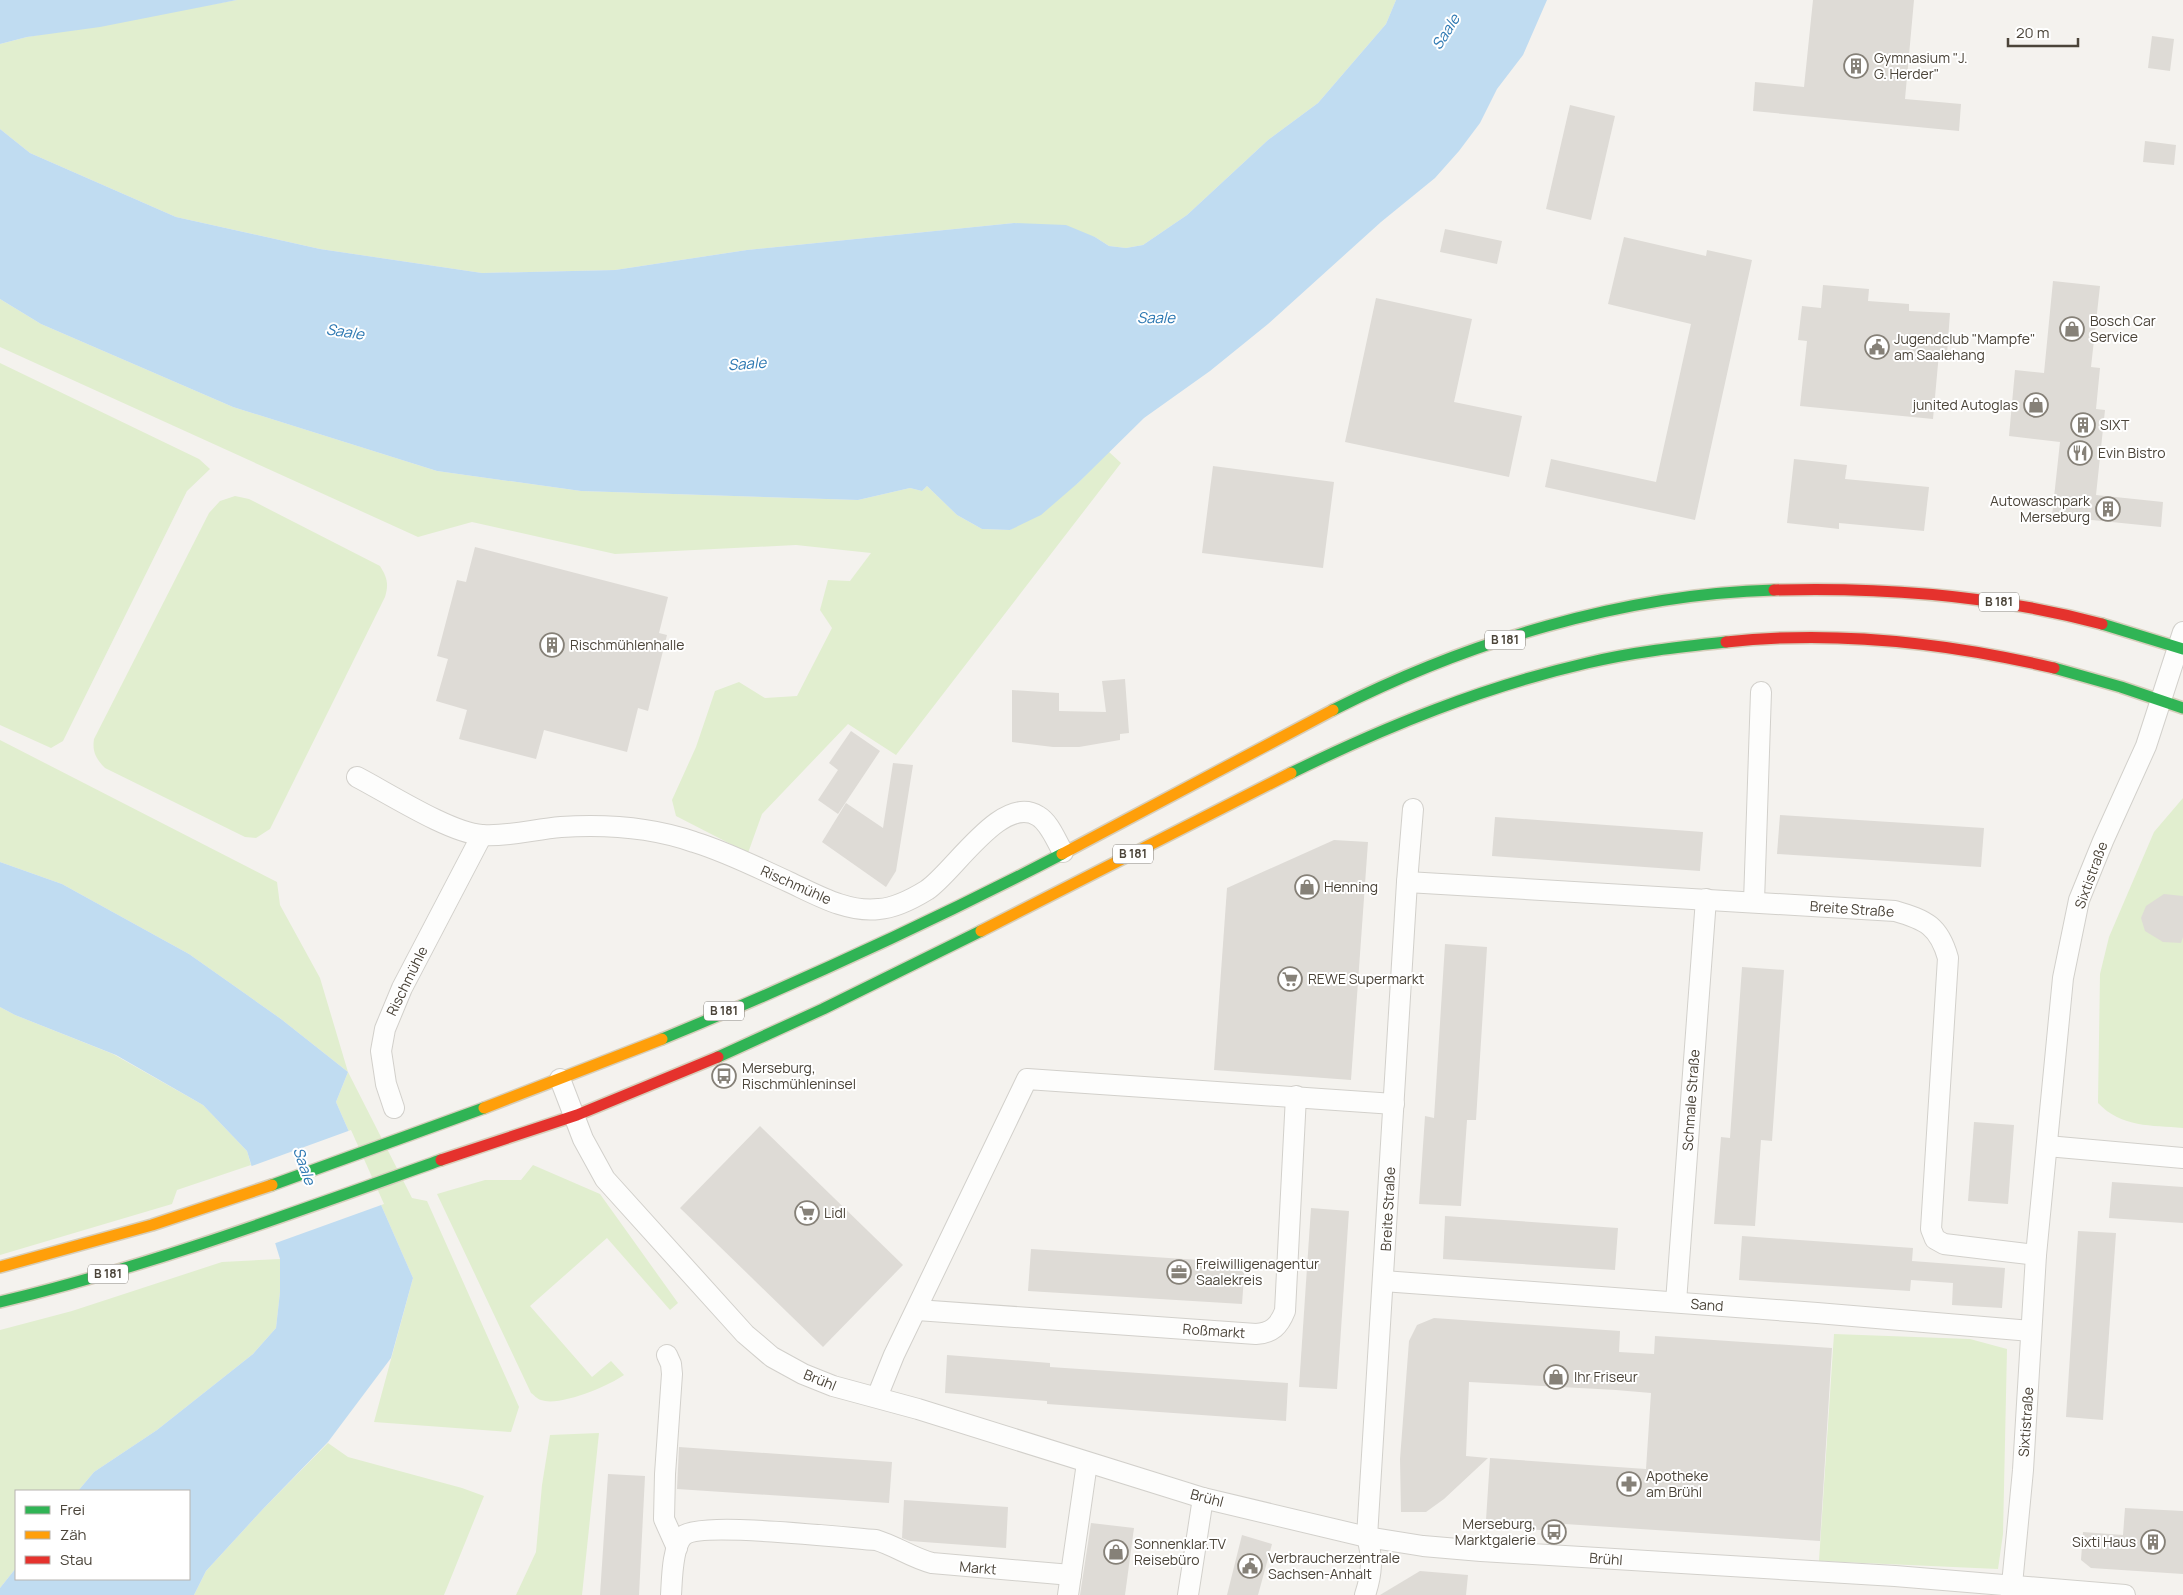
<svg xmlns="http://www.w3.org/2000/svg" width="2183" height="1595" font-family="Manrope,sans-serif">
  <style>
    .green { fill: #e1eecf }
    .water { fill: #c0dcf1 }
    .pier { fill: #f4f2ee }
    .building { fill: #dedbd6 }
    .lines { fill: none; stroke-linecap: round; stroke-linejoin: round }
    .street-casing { stroke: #d2d0cb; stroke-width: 22 }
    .fast-casing { stroke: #d6cebb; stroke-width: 14 }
    .slow-casing { stroke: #d6cebb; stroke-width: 14 }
    .jam-casing { stroke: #d6cebb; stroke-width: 14 }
    .street { stroke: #fdfdfc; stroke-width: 20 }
    .fast { stroke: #30b455; stroke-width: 11 }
    .slow { stroke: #ff9f0a; stroke-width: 11 }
    .jam { stroke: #e5322d; stroke-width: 11 }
    .labels { text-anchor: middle; stroke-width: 4; stroke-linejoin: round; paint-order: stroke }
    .shield { fill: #fff; stroke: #817c74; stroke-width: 1 }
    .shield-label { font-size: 12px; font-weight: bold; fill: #4b4439 }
    .poi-label { font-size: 14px; fill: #4b4439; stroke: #fff; text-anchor: start }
    .street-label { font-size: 14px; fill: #4b4439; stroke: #fff }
    .water-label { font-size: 15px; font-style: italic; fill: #2d78b2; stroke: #fff }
  </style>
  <rect width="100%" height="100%" fill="#f4f2ee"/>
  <!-- green -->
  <g class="green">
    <path d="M 237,0 L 1396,0 L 1386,24 L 1318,103 L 1268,140 L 1187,215 L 1143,245 L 1126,248 L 1109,246 L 1095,237 L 1014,223 L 747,250 L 615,270 L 482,273 L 320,249 L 176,217 L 30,153 L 0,129 L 0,44 L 27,37 Z"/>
    <path d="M 0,299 L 41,324 L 233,407 L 437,471 L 581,491 L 858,500 L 910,488 L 922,491 L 927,486 L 957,515 L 982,529 L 1010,530 L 1078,483 L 1108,451 L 1121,463 L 896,755 L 848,724 L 762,814 L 748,853 L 676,816 L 672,800 L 696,747 L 715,691 L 739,682 L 765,698 L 797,696 L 832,628 L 820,610 L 828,580 L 850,581 L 871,553 L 796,545 L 615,554 L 472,522 L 418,537 L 0,347 Z"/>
    <path d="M 0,363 L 199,459 L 210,469 L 187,491 L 63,741 L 51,748 L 0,725 Z"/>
    <path d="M 235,496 L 249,499 L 380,566 C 387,577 389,584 385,597 L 270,829 L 256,838 L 245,837 L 105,768 C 96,759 92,752 94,739 L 209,513 L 220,501 Z"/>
    <path d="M 0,740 L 277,882 L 280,905 L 320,978 L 348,1072 L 412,1198 L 427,1201 L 519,1407 L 511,1432 L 374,1422 L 413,1278 L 336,1102 L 348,1072 L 281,1019 L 189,954 L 62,884 L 0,862 Z"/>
    <path d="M 2183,798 L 2183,1128 C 2151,1125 2122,1128 2098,1103 L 2100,974 L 2109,937 L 2154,832 Z"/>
    <path d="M 0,1007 L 15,1015 L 113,1054 L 203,1105 L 247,1151 L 251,1165 L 177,1190 L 172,1204 L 0,1255 Z"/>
    <path d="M 533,1165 L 600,1194 L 678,1303 L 670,1310 L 607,1238 L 530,1306 L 592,1377 L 611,1361 L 624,1375 C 609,1386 559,1407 541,1400 C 537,1399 534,1395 531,1393 L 437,1194 L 485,1180 L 521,1180 Z"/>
    <path d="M 280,1259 L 280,1292 L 276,1328 L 253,1354 L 157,1430 L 94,1472 L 78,1491 L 16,1491 L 16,1568 L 0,1588 L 0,1330 L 72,1311 L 222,1262 Z"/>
    <path d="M 1834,1334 L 1970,1339 L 2007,1349 L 2003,1534 L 1998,1569 L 1819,1561 Z"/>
    <path d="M 599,1433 L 582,1595 L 516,1595 L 536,1552 L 542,1485 L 550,1435 Z"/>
    <path d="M 328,1443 L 348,1457 L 462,1488 L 484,1496 L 444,1595 L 194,1595 L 206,1571 L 263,1509 Z"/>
  </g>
  <!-- water -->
  <g class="water">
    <path d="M 0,0 L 237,0 L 100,27 L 27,37 L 0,44 Z"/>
    <path d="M 1396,0 L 1547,0 L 1523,55 L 1497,89 L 1480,123 L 1459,151 L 1435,178 L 1381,222 L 1268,324 L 1210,371 L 1144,418 L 1078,483 L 1041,515 L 1010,530 L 982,529 L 957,515 L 927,486 L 922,491 L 910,488 L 858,500 L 581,491 L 437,471 L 233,407 L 41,324 L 0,299 L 0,129 L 30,153 L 176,217 L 320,249 L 482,273 L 615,270 L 747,250 L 1014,223 L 1066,225 L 1095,237 L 1109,246 L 1126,248 L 1143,245 L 1187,215 L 1268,140 L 1318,103 L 1386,24 Z"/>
    <path d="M 0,862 L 62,884 L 189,954 L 281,1019 L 348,1072 L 336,1102 L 413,1278 L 391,1358 L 328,1442 L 263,1509 L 206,1571 L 194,1595 L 0,1595 L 0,1588 L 16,1568 L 16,1579 L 189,1579 L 189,1491 L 78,1491 L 94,1472 L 157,1430 L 253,1354 L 276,1328 L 280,1292 L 280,1259 L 247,1151 L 203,1105 L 116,1055 L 15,1015 L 0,1007 Z"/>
  </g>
  <!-- pier -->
  <path class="pier" d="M 351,1130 L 384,1204 L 273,1244 L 249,1167 Z"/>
  <!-- building -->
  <g class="building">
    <path d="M 1813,0 L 1914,0 L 1905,99 L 1961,104 L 1959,131 L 1753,111 L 1755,82 L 1804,87 Z"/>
    <path d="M 2152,36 L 2174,39 L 2170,71 L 2148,68 Z"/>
    <path d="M 1570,105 L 1615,116 L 1591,220 L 1546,209 Z"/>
    <path d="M 2145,141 L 2176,145 L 2174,165 L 2143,162 Z"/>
    <path d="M 1445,229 L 1502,241 L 1497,264 L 1440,252 Z"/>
    <path d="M 1624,237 L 1706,256 L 1707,250 L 1752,260 L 1695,520 L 1545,487 L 1551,459 L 1656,482 L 1691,324 L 1608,304 Z"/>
    <path d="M 2053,281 L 2100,286 L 2091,367 L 2100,368 L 2096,409 L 2105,410 L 2096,495 L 2163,502 L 2161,527 L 2052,516 L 2060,442 L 2009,436 L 2015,370 L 2044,373 Z"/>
    <path d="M 1823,285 L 1869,289 L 1868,301 L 1909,304 L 1909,311 L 1950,313 L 1947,354 L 1939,353 L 1933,419 L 1800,406 L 1807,341 L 1798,340 L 1802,306 L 1821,308 Z"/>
    <path d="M 1376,298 L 1472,319 L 1454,402 L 1522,416 L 1509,477 L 1345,442 Z"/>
    <path d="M 1794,459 L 1847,465 L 1845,479 L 1929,487 L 1924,531 L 1839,523 L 1839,529 L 1787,523 Z"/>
    <path d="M 1213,466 L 1334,482 L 1323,568 L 1202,553 Z"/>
    <path d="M 475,547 L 668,597 L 659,633 L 667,635 L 648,711 L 638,708 L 627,752 L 544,730 L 536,759 L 459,739 L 467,710 L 436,701 L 448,659 L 437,656 L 457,580 L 466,582 Z"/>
    <path d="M 1125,679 L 1129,733 L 1120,734 L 1120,740 L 1079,747 L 1053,747 L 1012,742 L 1012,690 L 1059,693 L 1059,711 L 1106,712 L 1102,681 Z"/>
    <path d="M 851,731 L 880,751 L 838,814 L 818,800 L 838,770 L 829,763 Z"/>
    <path d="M 893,763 L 913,765 L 896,871 L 886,887 L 822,842 L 846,803 L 883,828 Z"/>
    <path d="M 1780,815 L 1984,828 L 1981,867 L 1777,854 Z"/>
    <path d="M 1495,817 L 1703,832 L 1700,871 L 1492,856 Z"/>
    <path d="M 1334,840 L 1368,842 L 1351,1080 L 1214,1070 L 1227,888 Z"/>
    <path d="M 2164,894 L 2183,896 L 2183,937 L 2181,943 L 2163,942 L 2145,931 L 2141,918 L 2146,906 Z"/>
    <path d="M 1445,944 L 1487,947 L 1476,1120 L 1467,1120 L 1461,1206 L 1419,1204 L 1425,1116 L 1434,1118 Z"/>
    <path d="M 1742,967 L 1784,970 L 1772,1141 L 1761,1140 L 1755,1226 L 1714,1224 L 1721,1137 L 1730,1138 Z"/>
    <path d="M 1974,1122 L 2014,1125 L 2008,1204 L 1968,1201 Z"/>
    <path d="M 760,1126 L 903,1265 L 823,1347 L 680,1208 Z"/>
    <path d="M 2112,1182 L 2183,1187 L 2183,1223 L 2109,1218 Z"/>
    <path d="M 1311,1208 L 1349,1211 L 1337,1389 L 1299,1387 Z"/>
    <path d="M 1445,1216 L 1618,1228 L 1615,1270 L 1443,1259 Z"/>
    <path d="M 2078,1231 L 2116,1233 L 2103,1420 L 2066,1417 Z"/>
    <path d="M 1742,1236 L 1913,1248 L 1912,1261 L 2005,1268 L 2002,1308 L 1952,1305 L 1953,1283 L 1911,1280 L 1910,1291 L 1739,1280 Z"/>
    <path d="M 1031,1249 L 1245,1263 L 1242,1304 L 1028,1291 Z"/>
    <path d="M 1434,1318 L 1620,1331 L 1619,1352 L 1654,1354 L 1655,1336 L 1832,1348 L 1820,1541 L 1550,1523 L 1550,1531 L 1529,1529 L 1529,1523 L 1486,1520 L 1490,1458 L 1646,1469 L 1651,1393 L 1616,1390 L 1469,1382 L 1466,1456 L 1488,1458 L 1444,1499 L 1426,1512 L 1401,1512 L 1400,1459 L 1409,1341 L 1417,1325 Z"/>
    <path d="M 947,1355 L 1050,1363 L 1050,1367 L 1288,1383 L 1286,1421 L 1047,1404 L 1047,1401 L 945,1393 Z"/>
    <path d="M 679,1447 L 892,1462 L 889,1503 L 677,1489 Z"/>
    <path d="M 608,1474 L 645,1476 L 639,1595 L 600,1595 Z"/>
    <path d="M 904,1500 L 1008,1507 L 1006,1548 L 910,1541 L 902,1538 Z"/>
    <path d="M 2125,1508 L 2183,1511 L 2183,1574 L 2091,1568 L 2081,1560 L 2083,1532 L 2123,1535 Z"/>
    <path d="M 1091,1523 L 1134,1528 L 1125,1595 L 1080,1595 Z"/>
    <path d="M 1242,1535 L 1272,1544 L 1258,1595 L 1227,1595 Z"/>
    <path d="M 1420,1571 L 1468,1575 L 1466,1595 L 1380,1595 Z"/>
  </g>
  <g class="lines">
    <!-- street casing -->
    <g class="street-casing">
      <g id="street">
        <path d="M 357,777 C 388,793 450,833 482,835 C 509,837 535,829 561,827 C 607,824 651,827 694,842 C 727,852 758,868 789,882 C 817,895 848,913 879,909 C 895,908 914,898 927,890 C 954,872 1002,793 1038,816 C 1050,823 1056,841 1063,852"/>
        <path d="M 1407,882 L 1895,911 C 1926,920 1939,926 1948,958 L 1931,1229 L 1935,1239 L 1944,1244 L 2036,1255"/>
        <path d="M 1754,902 L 1761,692"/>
        <path d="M 560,1079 L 583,1139 L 605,1179 L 745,1334 L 772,1357 L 803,1374 L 833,1386 L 918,1409 L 1203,1498 L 1367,1537 L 1423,1546 L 1481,1551 L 1895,1576 L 2125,1595"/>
        <path d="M 394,1108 L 386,1084 L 381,1051 L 385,1029 L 402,988 L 482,835"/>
        <path d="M 2047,1146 L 2183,1158"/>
        <path d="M 1383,1281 L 1817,1313 L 2031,1331"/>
        <path d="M 1676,1302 L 1706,899"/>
        <path d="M 917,1310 L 1256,1334 C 1272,1333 1279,1326 1285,1311 L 1296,1096"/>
        <path d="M 667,1355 L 671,1364 L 672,1374 L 665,1474 L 664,1519 L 677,1548"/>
        <path d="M 877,1397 L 894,1355 L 1027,1079 L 1394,1104"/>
        <path d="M 671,1595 C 672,1580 672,1547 683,1536 C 700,1521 847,1538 876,1540 C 896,1546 912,1558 932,1563 L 1071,1575"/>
        <path d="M 1068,1595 L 1087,1463"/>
        <path d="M 1188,1595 L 1203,1498"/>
        <path d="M 1365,1595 C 1372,1574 1373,1558 1367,1537 L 1407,882 L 1413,809"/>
        <path d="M 2011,1595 L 2023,1470 L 2036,1255 L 2063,978 L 2079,900 L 2103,841 L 2146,746 L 2183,632"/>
      </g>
    </g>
    <!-- fast casing -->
    <g class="fast-casing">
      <g id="fast">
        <path d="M 2102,624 L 2183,649"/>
        <path d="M 2054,668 L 2121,687 L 2183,708"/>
        <path d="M 1333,710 C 1467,642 1623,594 1774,590"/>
        <path d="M 1291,773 C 1387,726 1483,687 1587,663 C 1633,652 1679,647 1726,642"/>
        <path d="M 662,1039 C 798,983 931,922 1062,854"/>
        <path d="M 718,1057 L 823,1009 L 981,931"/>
        <path d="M 272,1185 L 484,1108"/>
        <path d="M 0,1302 C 151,1266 295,1212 441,1160"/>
      </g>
    </g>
    <!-- slow casing -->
    <g class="slow-casing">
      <g id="slow">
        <path d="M 1062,854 L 1333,710"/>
        <path d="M 981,931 L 1291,773"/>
        <path d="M 484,1108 L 662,1039"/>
        <path d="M 0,1267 L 152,1225 L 272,1185"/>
      </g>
    </g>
    <!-- jam casing -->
    <g class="jam-casing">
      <g id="jam">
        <path d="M 1774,590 C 1885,587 1995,595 2102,624"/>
        <path d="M 1726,642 C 1835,630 1948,643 2054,668"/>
        <path d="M 441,1160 L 577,1115 L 718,1057"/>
      </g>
    </g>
    <!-- street -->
    <use href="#street" class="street"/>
    <!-- fast -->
    <use href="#fast" class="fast"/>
    <!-- slow -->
    <use href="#slow" class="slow"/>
    <!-- jam -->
    <use href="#jam" class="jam"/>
  </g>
  <!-- icons -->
  <defs>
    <g id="building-ring" transform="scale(1.25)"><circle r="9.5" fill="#fff" stroke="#868178" stroke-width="1.5"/><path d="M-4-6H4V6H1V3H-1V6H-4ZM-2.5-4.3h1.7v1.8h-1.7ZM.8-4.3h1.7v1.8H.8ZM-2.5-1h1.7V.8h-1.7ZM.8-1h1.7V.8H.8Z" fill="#868178"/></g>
    <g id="shop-ring" transform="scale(1.25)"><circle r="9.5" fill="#fff" stroke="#868178" stroke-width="1.5"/><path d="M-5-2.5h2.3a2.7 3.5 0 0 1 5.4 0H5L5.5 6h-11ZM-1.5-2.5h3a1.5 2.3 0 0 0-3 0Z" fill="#868178"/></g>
    <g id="civic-ring" transform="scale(1.25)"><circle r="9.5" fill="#fff" stroke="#868178" stroke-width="1.5"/><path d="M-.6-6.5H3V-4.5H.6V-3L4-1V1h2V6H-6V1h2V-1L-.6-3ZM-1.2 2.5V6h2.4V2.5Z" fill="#868178"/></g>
    <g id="restaurant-ring" transform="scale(1.25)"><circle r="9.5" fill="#fff" stroke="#868178" stroke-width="1.5"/><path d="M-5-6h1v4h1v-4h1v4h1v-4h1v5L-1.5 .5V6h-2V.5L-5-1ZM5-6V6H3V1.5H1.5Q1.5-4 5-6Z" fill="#868178"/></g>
    <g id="supermarket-ring" transform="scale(1.25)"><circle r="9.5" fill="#fff" stroke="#868178" stroke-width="1.5"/><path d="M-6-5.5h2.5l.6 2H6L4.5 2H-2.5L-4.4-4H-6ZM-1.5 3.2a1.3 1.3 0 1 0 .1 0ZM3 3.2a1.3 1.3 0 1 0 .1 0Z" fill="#868178"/></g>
    <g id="bus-ring" transform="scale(1.25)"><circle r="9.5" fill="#fff" stroke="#868178" stroke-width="1.5"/><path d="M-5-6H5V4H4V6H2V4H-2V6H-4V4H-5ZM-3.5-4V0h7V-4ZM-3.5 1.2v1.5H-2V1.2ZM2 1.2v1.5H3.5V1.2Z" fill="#868178"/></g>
    <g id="office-ring" transform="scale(1.25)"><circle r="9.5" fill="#fff" stroke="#868178" stroke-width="1.5"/><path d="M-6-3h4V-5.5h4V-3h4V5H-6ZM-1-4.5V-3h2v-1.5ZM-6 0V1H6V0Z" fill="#868178"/></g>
    <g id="pharmacy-ring" transform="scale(1.25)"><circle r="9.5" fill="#fff" stroke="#868178" stroke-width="1.5"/><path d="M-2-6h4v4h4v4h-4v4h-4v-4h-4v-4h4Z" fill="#868178"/></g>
  </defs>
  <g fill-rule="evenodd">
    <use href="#building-ring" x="1856" y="66"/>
    <use href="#shop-ring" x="2072" y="329"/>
    <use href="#civic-ring" x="1877" y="347"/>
    <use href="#shop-ring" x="2036" y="405"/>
    <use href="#building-ring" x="2083" y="425"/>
    <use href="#restaurant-ring" x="2080" y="453"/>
    <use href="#building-ring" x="2108" y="509"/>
    <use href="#building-ring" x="552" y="645"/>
    <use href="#shop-ring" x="1307" y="887"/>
    <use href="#supermarket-ring" x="1290" y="979"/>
    <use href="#bus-ring" x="724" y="1076"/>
    <use href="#supermarket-ring" x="807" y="1213"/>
    <use href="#office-ring" x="1179" y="1272"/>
    <use href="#shop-ring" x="1556" y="1377"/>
    <use href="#pharmacy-ring" x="1629" y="1484"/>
    <use href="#bus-ring" x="1554" y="1532"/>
    <use href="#building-ring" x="2153" y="1542"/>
    <use href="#shop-ring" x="1116" y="1552"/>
    <use href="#civic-ring" x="1250" y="1566"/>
  </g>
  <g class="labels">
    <!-- shield labels -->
    <g class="shield">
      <rect x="1979" y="592.5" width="40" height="19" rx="4"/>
      <rect x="1485" y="630.5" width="40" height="19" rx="4"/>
      <rect x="1113" y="844.5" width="40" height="19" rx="4"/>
      <rect x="704" y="1001.5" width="40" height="19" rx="4"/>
      <rect x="88" y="1264.5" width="40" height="19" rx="4"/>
    </g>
    <g class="shield-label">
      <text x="1999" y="606">B 181</text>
      <text x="1505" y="644">B 181</text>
      <text x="1133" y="858">B 181</text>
      <text x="724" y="1015">B 181</text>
      <text x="108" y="1278">B 181</text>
    </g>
    <!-- poi labels -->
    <g class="poi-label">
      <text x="1874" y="63">Gymnasium "J.<tspan x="1874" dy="16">G. Herder"</tspan></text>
      <text x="2090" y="326">Bosch Car<tspan x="2090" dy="16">Service</tspan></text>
      <text x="1894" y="344">Jugendclub "Mampfe"<tspan x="1894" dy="16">am Saalehang</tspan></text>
      <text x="2018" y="410" text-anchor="end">junited Autoglas</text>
      <text x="2100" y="430">SIXT</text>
      <text x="2098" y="458">Evin Bistro</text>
      <text x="2090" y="506" text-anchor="end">Autowaschpark<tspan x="2090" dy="16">Merseburg</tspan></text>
      <text x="570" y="650">Rischmühlenhalle</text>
      <text x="1324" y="892">Henning</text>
      <text x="1308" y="984">REWE Supermarkt</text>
      <text x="742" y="1073">Merseburg,<tspan x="742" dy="16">Rischmühleninsel</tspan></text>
      <text x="824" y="1218">Lidl</text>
      <text x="1196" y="1269">Freiwilligenagentur<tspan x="1196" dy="16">Saalekreis</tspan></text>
      <text x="1574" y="1382">Ihr Friseur</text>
      <text x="1646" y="1481">Apotheke<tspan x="1646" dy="16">am Brühl</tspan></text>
      <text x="1536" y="1529" text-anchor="end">Merseburg,<tspan x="1536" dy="16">Marktgalerie</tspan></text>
      <text x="2136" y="1547" text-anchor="end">Sixti Haus</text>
      <text x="1134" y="1549">Sonnenklar.TV<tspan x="1134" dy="16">Reisebüro</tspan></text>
      <text x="1268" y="1563">Verbraucherzentrale<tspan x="1268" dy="16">Sachsen-Anhalt</tspan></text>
    </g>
    <!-- street labels -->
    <g class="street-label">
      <text transform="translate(2091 875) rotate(-70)" y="5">Sixtistraße</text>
      <text transform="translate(796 885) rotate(24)" y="5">Rischmühle</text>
      <text transform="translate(1852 909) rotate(4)" y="5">Breite Straße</text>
      <text transform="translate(407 981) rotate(-64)" y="5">Rischmühle</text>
      <text transform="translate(1691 1100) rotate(-86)" y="5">Schmale Straße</text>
      <text transform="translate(1388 1209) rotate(-87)" y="5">Breite Straße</text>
      <text transform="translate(1707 1305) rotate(4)" y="5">Sand</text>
      <text transform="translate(1214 1331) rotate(4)" y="5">Roßmarkt</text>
      <text transform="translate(820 1380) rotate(22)" y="5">Brühl</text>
      <text transform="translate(2026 1422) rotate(-86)" y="5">Sixtistraße</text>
      <text transform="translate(1207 1498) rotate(15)" y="5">Brühl</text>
      <text transform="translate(1606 1559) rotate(4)" y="5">Brühl</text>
      <text transform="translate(978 1568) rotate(5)" y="5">Markt</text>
    </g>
    <!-- water labels -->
    <g class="water-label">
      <text transform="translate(1446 32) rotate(-58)" y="5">Saale</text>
      <text x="1156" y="323">Saale</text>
      <text transform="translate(345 332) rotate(8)" y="5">Saale</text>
      <text transform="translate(747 364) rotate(-4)" y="5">Saale</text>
      <text transform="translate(304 1166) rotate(71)" y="5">Saale</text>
    </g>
  </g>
  <!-- legend -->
  <rect x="15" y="1490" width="175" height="90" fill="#ffffff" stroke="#b7b4b0"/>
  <rect x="25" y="1506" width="25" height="8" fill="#30b455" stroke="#b7b4b0"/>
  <text x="60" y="1515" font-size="15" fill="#4b4439">Frei</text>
  <rect x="25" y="1531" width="25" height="8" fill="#ff9f0a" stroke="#b7b4b0"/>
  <text x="60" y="1540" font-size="15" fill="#4b4439">Zäh</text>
  <rect x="25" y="1556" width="25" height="8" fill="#e5322d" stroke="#b7b4b0"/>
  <text x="60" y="1565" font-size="15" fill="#4b4439">Stau</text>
  <!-- scale -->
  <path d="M2008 38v8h70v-8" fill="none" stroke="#4b4439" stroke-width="2.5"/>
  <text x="2016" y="38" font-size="15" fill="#4b4439" stroke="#ffffff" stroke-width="4" paint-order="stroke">20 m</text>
</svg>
